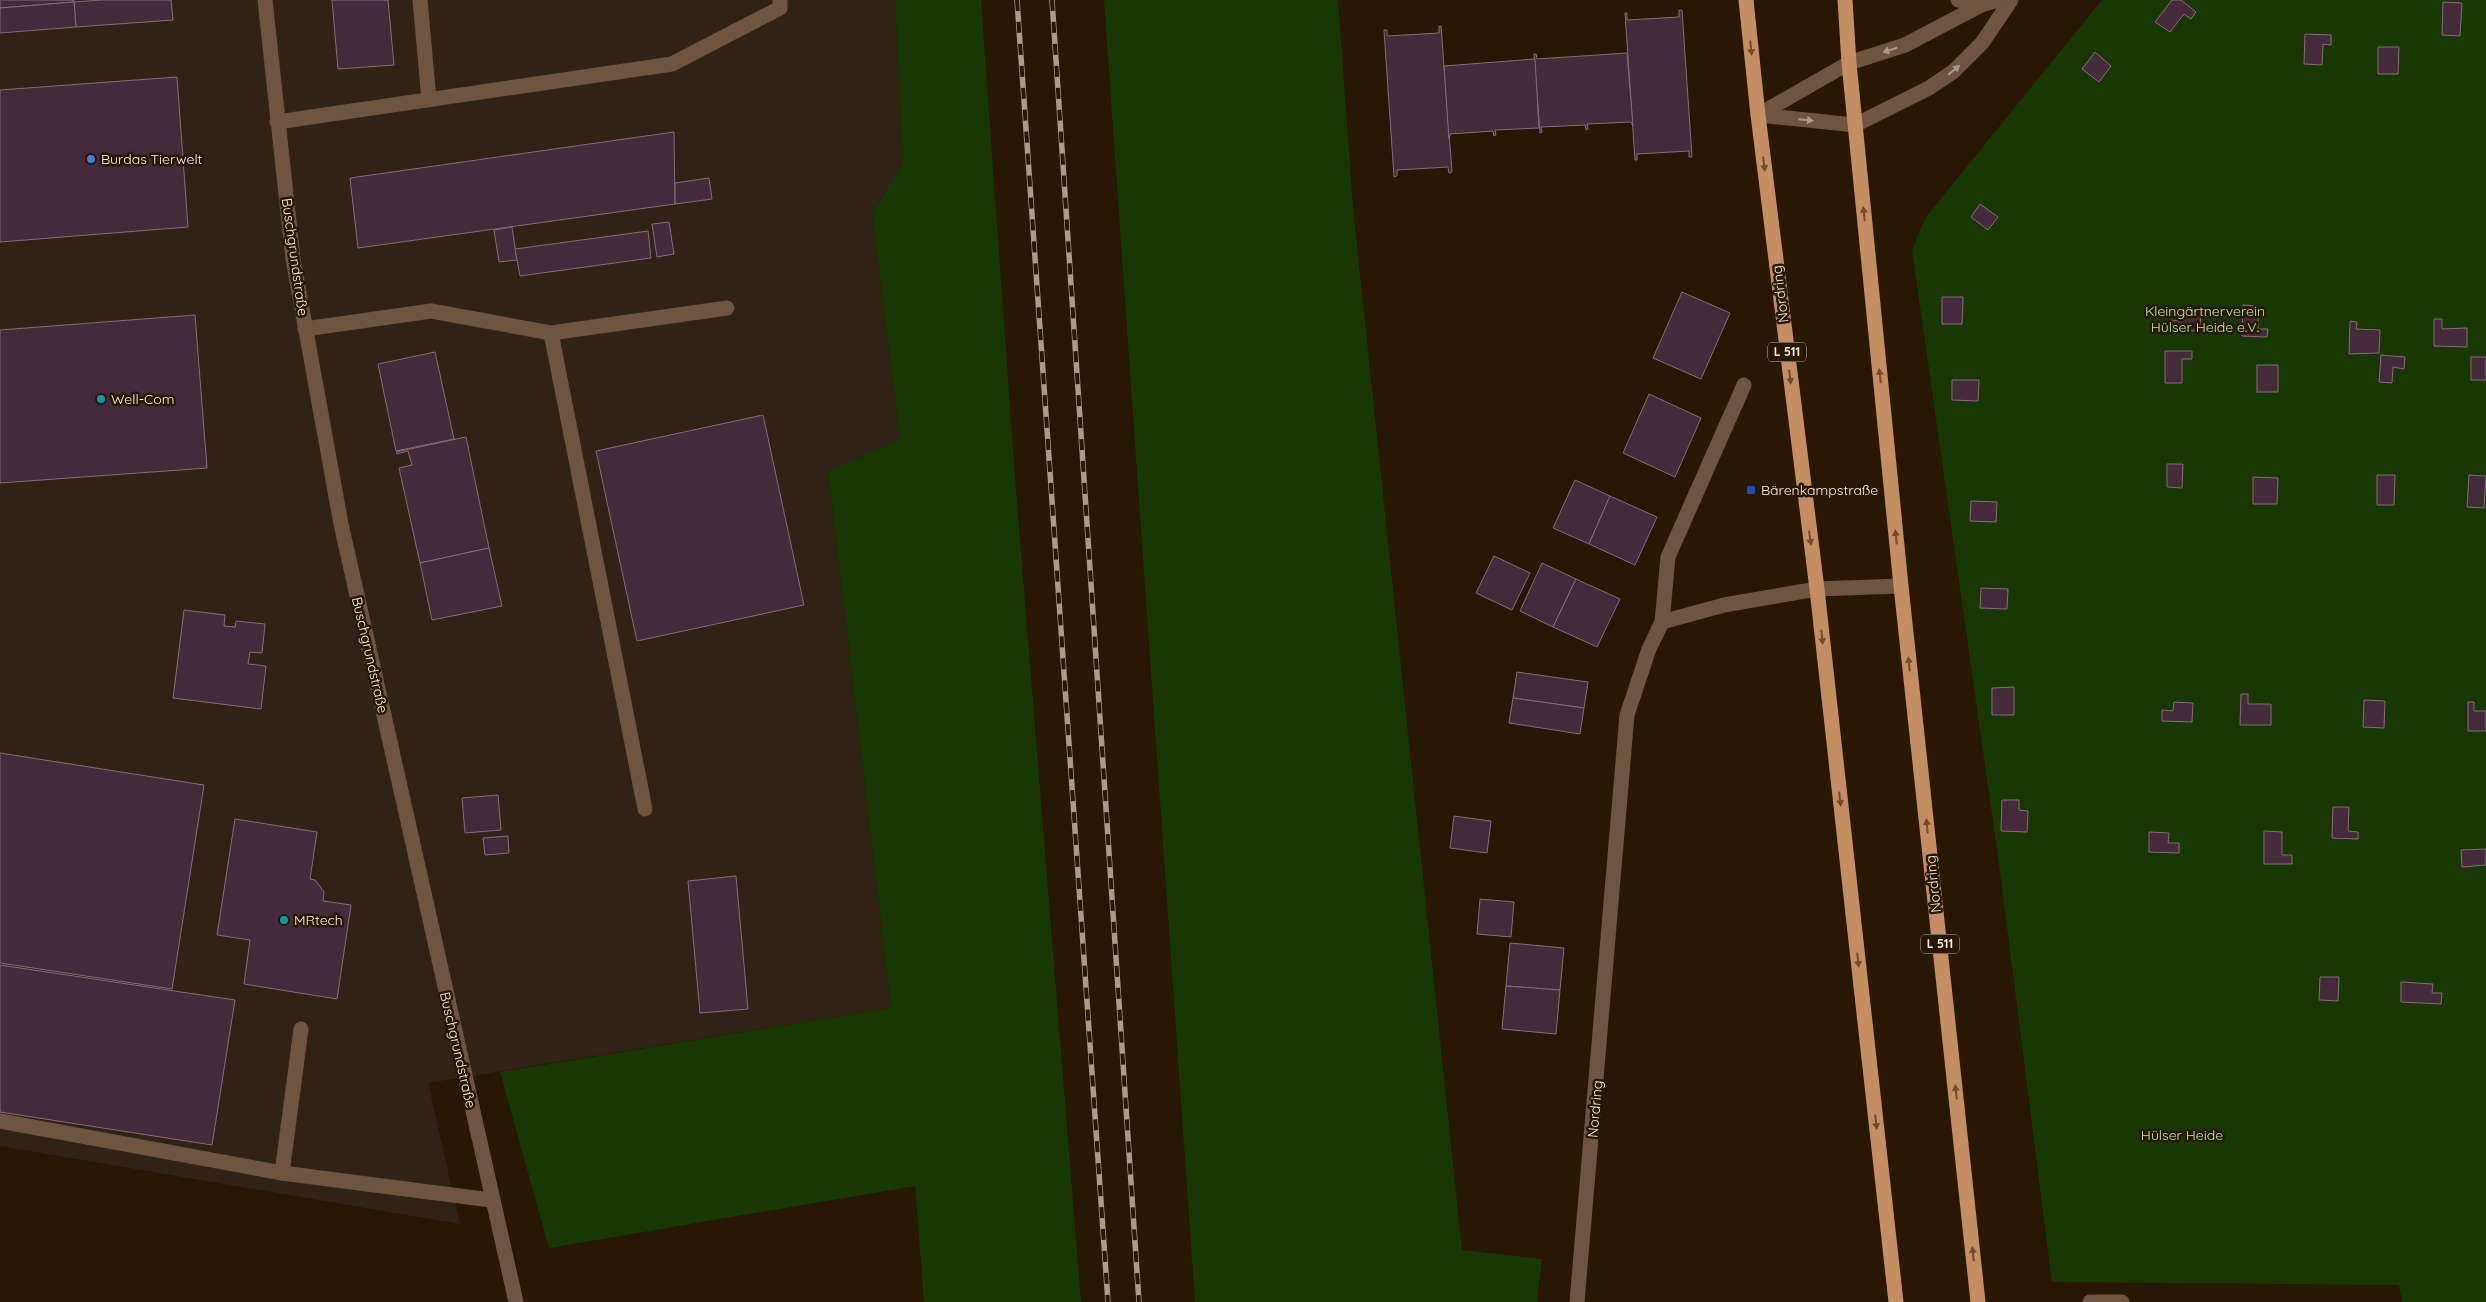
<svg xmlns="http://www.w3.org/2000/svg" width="2486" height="1302" font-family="Quicksand,sans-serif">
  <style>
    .industrial { fill: #302316 }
    .green { fill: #173803 }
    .building { fill: #442a3a; stroke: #896b7c }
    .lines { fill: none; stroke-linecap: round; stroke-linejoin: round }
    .lane { stroke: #6f5440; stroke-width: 15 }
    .street { stroke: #6f5440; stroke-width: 15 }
    .primary { stroke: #c58d62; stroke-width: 15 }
    .rail-casing { stroke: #aa9b8b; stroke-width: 5.5 }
    .rail { stroke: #281702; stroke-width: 4; stroke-dasharray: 11; stroke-linecap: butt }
    .oneway { fill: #6f4c2d }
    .oneway2 { fill: #af9b8a }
    .shop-dot { fill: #3f7fe0; stroke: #281702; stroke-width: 2 }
    .culture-dot { fill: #0f9aa8; stroke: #281702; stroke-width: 2 }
    .transit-dot { fill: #1a4fb4; stroke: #281702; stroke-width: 2 }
    .labels { text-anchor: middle; stroke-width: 5; stroke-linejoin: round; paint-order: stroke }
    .shield { fill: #281702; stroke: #beb0a0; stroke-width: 1 }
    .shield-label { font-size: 12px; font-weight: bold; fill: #fef1e4 }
    .poi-label { font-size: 14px; fill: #fef1e4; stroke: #281702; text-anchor: start }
    .street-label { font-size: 14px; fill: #fef1e4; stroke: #281702 }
    .park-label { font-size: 14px; fill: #b1f096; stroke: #281702 }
  </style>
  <rect width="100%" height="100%" fill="#281702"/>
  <!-- industrial -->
  <path class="industrial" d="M 0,0 L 895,0 L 903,163 L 872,214 L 900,439 L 828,471 L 891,1008 L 428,1083 L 460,1224 L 0,1146 Z"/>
  <!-- green -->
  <g class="green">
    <path d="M 895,0 L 981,0 L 1015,477 L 1081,1302 L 924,1302 L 915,1186 L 549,1248 L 500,1072 L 891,1008 L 828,471 L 900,439 L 872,214 L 903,163 Z"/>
    <path d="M 1104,0 L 1338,0 L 1353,207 L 1462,1250 L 1542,1259 L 1537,1302 L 1195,1302 Z"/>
    <path d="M 2102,0 L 2486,0 L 2486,1302 L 2402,1302 L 2399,1285 L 2052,1282 L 1999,864 L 1912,250 L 1926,217 Z"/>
  </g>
  <!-- building -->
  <g class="building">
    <path d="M 0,0 L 74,0 L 74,2 L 0,8 Z"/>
    <path d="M 101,0 L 171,0 L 173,20 L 76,27 L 74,2 Z"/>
    <path d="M 332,0 L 388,0 L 394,65 L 338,69 Z"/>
    <path d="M 2172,0 L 2181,0 L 2196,12 L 2191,19 L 2184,14 L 2170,32 L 2155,22 Z"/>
    <path d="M 74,2 L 76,27 L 0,33 L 0,8 Z"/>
    <path d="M 2443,2 L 2462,3 L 2460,36 L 2442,35 Z"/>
    <path d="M 1679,10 L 1682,10 L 1692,157 L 1689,157 L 1689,151 L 1637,154 L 1637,160 L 1635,160 L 1625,13 L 1627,13 L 1627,20 L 1679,17 Z"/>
    <path d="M 1439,26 L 1441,26 L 1452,172 L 1449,173 L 1448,167 L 1397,170 L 1397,176 L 1394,177 L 1384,30 L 1387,30 L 1387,36 L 1439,33 Z"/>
    <path d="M 2305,34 L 2331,35 L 2331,45 L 2323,44 L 2322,65 L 2304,64 Z"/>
    <path d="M 2378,47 L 2399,47 L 2398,74 L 2378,74 Z"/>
    <path d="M 2095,52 L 2111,66 L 2099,82 L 2082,69 Z"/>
    <path d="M 1627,53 L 1633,126 L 1631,122 L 1587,124 L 1588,129 L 1586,130 L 1585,125 L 1541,127 L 1542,132 L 1540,133 L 1534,54 L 1536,54 L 1537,59 Z"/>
    <path d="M 1535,59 L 1539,128 L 1495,130 L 1496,135 L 1494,136 L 1493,131 L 1450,134 L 1449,139 L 1444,66 Z"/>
    <path d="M 177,77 L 188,227 L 0,242 L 0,90 Z"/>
    <path d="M 674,132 L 675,204 L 358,248 L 350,178 Z"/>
    <path d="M 709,178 L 712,199 L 675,204 L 675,183 Z"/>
    <path d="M 1980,204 L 1998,217 L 1988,230 L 1971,217 Z"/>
    <path d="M 669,222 L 674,254 L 657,257 L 652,224 Z"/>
    <path d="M 512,227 L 517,260 L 499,262 L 494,230 Z"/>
    <path d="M 648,231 L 651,258 L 520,276 L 515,249 Z"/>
    <path d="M 1682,292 L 1730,313 L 1701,379 L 1653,358 Z"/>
    <path d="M 1942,297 L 1963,297 L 1962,324 L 1942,324 Z"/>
    <path d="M 2243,305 L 2258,306 L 2258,329 L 2268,329 L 2267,337 L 2242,336 Z"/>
    <path d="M 2182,311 L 2201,312 L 2200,331 L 2170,330 L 2170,320 L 2181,321 Z"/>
    <path d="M 195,315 L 207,468 L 0,483 L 0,330 Z"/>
    <path d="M 2434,319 L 2442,319 L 2442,329 L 2467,328 L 2467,347 L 2434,346 Z"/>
    <path d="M 2350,321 L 2357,322 L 2356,329 L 2380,330 L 2379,353 L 2349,354 Z"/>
    <path d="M 2165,351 L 2192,351 L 2192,359 L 2182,359 L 2182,383 L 2165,383 Z"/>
    <path d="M 435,352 L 454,439 L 396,451 L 378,364 Z"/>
    <path d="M 2381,355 L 2405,357 L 2404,369 L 2393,367 L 2392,383 L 2379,382 Z"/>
    <rect x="2471" y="357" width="15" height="23"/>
    <rect x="2257" y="365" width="21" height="27"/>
    <path d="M 1952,380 L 1979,380 L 1978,401 L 1952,400 Z"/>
    <path d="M 1649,394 L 1701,418 L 1675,477 L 1623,453 Z"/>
    <path d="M 763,415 L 804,605 L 637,641 L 596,451 Z"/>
    <path d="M 466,437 L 489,548 L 420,563 L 399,468 L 412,465 L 408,451 L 397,454 L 396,452 Z"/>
    <path d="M 2167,464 L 2183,464 L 2182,488 L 2167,487 Z"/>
    <path d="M 2377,475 L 2395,475 L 2394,505 L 2377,505 Z"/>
    <path d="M 2469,475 L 2486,476 L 2484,508 L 2467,507 Z"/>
    <path d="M 2253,477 L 2278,478 L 2277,504 L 2253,504 Z"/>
    <path d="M 1575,480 L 1610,496 L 1589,544 L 1553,528 Z"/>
    <path d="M 1610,496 L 1657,517 L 1635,565 L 1589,544 Z"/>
    <path d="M 1971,501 L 1997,502 L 1996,522 L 1970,521 Z"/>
    <path d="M 489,548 L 502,606 L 432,620 L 420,563 Z"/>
    <path d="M 1494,556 L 1530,573 L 1512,610 L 1476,593 Z"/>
    <path d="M 1542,563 L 1576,579 L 1553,627 L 1520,611 Z"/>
    <path d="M 1576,579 L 1620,599 L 1597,647 L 1553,627 Z"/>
    <path d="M 1981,588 L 2008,589 L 2007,609 L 1980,608 Z"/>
    <path d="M 184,610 L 225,615 L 224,626 L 235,627 L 236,621 L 265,624 L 262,653 L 250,652 L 248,664 L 266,666 L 261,709 L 173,698 Z"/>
    <path d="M 1517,672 L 1588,682 L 1584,708 L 1513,698 Z"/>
    <path d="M 2014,687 L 2014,715 L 1992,715 L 1992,688 Z"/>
    <path d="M 2241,694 L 2248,694 L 2248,704 L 2271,704 L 2271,725 L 2240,725 Z"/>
    <path d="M 1513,698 L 1584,708 L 1580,734 L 1509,723 Z"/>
    <path d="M 2364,700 L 2385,701 L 2384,728 L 2363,727 Z"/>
    <path d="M 2174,702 L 2193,703 L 2192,722 L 2162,721 L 2162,710 L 2173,711 Z"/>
    <path d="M 2468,702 L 2474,702 L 2474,711 L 2486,711 L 2486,731 L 2468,731 Z"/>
    <path d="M 0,753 L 204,785 L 172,989 L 0,963 Z"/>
    <path d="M 498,795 L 501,830 L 465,833 L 462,798 Z"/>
    <path d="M 2002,800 L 2019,800 L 2019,810 L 2028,811 L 2027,832 L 2001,831 Z"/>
    <path d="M 2333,807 L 2349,807 L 2348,831 L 2358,832 L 2358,839 L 2332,838 Z"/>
    <path d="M 1454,816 L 1491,821 L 1487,853 L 1450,848 Z"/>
    <path d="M 235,819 L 317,832 L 310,879 L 315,880 L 324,892 L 323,901 L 351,905 L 337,999 L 244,984 L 250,940 L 217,935 Z"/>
    <path d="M 2264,831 L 2282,832 L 2282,855 L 2292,855 L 2292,864 L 2264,864 Z"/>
    <path d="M 2149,832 L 2169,833 L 2168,843 L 2179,843 L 2179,853 L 2149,852 Z"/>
    <path d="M 508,836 L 509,853 L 485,855 L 483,838 Z"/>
    <path d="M 2486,849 L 2486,865 L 2462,867 L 2461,850 Z"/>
    <path d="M 736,876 L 748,1009 L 700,1013 L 688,881 Z"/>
    <path d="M 1480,899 L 1514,902 L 1511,937 L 1477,934 Z"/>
    <path d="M 1510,943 L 1564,948 L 1560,990 L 1506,986 Z"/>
    <path d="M 0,965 L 235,1000 L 212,1145 L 0,1112 Z"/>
    <path d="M 2320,977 L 2339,977 L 2338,1001 L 2319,1000 Z"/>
    <path d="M 2401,982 L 2433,984 L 2432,993 L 2442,993 L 2441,1004 L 2401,1002 Z"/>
    <path d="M 1506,986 L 1560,990 L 1556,1034 L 1502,1029 Z"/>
  </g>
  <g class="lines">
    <!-- lane -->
    <g class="lane">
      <path d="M 420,0 L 429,100"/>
      <path d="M 277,122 L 672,64 L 780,8 L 780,0"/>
      <path d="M 305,329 L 431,311 L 551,333 L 645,809"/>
      <path d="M 551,333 L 727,308"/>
      <path d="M 1662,622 L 1668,557 L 1744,385"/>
      <path d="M 0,1121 L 282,1173 L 491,1200"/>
      <path d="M 282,1173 L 301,1029"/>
      <path d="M 2090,1302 L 2122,1302"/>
    </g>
    <!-- street -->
    <g class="street">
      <path d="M 265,0 L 293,259 L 341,524 L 516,1302"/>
      <path d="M 1958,0 L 1981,5"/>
      <path d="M 1758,115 L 1855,125 L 1929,88 L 1954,71 L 1982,43 L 2011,0"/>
      <path d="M 1758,115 L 1849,63 L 1905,45 L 1981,5 L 1998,0"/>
      <path d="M 1577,1302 L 1627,715 L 1649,649 L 1662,622 L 1724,605 L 1817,589 L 1901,586"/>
    </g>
    <!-- primary -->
    <g class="primary">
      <path d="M 1746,0 L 1758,115 L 1817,589 L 1896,1302"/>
      <path d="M 1845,0 L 1849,63 L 1901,586 L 1978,1302"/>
    </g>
    <!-- rail casing -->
    <g class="rail-casing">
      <g id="rail">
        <path d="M 1017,0 L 1108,1302"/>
        <path d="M 1052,0 L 1139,1302"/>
      </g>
    </g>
    <!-- rail -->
    <use href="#rail" class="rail"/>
  </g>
  <!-- one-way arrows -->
  <defs><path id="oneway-solid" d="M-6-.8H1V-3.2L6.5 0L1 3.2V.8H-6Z" transform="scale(1.25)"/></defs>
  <g class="oneway">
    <use href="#oneway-solid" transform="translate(1751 48) rotate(84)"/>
    <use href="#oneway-solid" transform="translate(1764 164) rotate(83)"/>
    <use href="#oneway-solid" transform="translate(1864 214) rotate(-96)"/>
    <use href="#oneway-solid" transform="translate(1880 376) rotate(-96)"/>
    <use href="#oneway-solid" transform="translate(1790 377) rotate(83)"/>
    <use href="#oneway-solid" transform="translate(1896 537) rotate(-96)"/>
    <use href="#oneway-solid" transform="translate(1810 538) rotate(82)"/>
    <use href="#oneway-solid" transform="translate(1822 637) rotate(84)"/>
    <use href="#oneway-solid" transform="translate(1909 664) rotate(-96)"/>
    <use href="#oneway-solid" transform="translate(1840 799) rotate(84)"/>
    <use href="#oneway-solid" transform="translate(1927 826) rotate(-96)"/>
    <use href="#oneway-solid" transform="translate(1858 960) rotate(84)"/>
    <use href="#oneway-solid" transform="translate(1956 1092) rotate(-96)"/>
    <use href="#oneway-solid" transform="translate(1876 1122) rotate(84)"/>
    <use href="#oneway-solid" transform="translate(1973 1254) rotate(-96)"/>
  </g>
  <g class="oneway2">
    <use href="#oneway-solid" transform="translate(1890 50) rotate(162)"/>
    <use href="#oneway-solid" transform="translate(1954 70) rotate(-40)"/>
    <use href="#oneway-solid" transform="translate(1806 120) rotate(5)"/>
  </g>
  <!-- markers -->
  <circle class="shop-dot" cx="91" cy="159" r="5"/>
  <g class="culture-dot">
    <circle cx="101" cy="399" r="5"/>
    <circle cx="284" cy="920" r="5"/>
  </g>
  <rect class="transit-dot" x="1746" y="485" width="10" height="10" rx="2.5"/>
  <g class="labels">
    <!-- shield labels -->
    <g class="shield">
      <rect x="1768" y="342.5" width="38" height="19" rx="4"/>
      <rect x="1921" y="934.5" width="38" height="19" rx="4"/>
    </g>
    <g class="shield-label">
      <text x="1787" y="356">L 511</text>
      <text x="1940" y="948">L 511</text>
    </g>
    <!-- poi labels -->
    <g class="poi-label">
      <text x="101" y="164">Burdas Tierwelt</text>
      <text x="111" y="404">Well-Com</text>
      <text x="1761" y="495">Bärenkampstraße</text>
      <text x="294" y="925">MRtech</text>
    </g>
    <!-- street labels -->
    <g class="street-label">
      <text transform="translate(295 257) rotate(82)" y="5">Buschgrundstraße</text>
      <text transform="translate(1780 294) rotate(-97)" y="5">Nordring</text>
      <text transform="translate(370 655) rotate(77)" y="5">Buschgrundstraße</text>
      <text transform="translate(1933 884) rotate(-96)" y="5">Nordring</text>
      <text transform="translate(458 1050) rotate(77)" y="5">Buschgrundstraße</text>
      <text transform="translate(1595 1109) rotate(-85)" y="5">Nordring</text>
    </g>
    <!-- park labels -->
    <g class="park-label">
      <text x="2205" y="316">Kleingärtnerverein<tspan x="2205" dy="16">Hülser Heide e.V.</tspan></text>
      <text x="2182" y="1140">Hülser Heide</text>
    </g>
  </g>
</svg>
